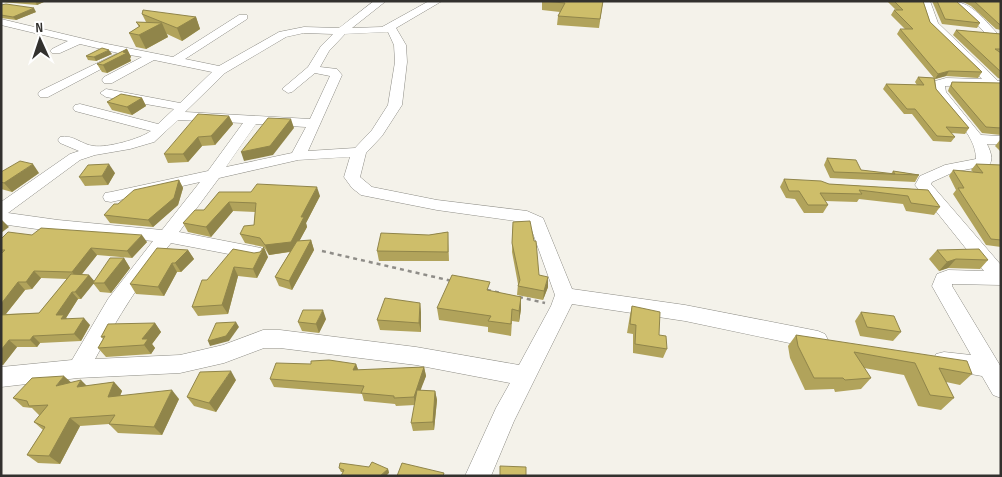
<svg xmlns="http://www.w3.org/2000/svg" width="1002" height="477" font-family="'Sofia Sans Condensed',sans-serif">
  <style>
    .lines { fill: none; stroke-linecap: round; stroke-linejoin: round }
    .minor-casing { stroke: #8d8c85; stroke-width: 1 }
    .path { stroke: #8f8d88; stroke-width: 2.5; stroke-dasharray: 4 4; stroke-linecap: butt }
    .minor { fill: #fff; fill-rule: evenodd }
    .wall { fill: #b1a35b; fill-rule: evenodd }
    .shaded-wall { fill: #90854a }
    .building { fill: #cebe6a; stroke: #90854a }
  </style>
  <rect width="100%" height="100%" fill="#f4f2ea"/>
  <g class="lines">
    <!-- minor casing -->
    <g class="minor-casing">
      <g id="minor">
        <path d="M 374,1 L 386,1 L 352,28 L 382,27 L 429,1 L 442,1 L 396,28 L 406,45 L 407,62 L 402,105 L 382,136 L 366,153 L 360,177 L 372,187 L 437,200 L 527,211 L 543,218 L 572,289 L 685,305 L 818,331 L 825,334 L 828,340 L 825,346 L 818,349 L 685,321 L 572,304 L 514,421 L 491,476 L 465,476 L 496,408 L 510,383 L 416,365 L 280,348 L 264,348 L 224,363 L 180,373 L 78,378 L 1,387 L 1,367 L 72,360 L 108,299 L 153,241 L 58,232 L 1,224 L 1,202 L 70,154 L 79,151 L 60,143 L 58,140 L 60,137 C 73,134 82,145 94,146 C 107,148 140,139 151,131 L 75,111 L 73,108 L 75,105 L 80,104 L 158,124 L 174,109 L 106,97 L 100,93 L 106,89 L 180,103 L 212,72 L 154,60 L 112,83 L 104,83 L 102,80 L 104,77 L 142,57 L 118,53 L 124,56 L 122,58 L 48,97 L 40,97 L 38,94 L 40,91 L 118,53 L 80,44 L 60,53 L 52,53 L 50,51 L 52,49 L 68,41 L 1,25 L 1,19 L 97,42 L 173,57 L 239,15 L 247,15 L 247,19 L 185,59 L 219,66 L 279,32 L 304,27 L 339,28 ZM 388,32 L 394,45 L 395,62 L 388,105 L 372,130 L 355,148 L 308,151 L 342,75 L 337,69 L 320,67 L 329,51 L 345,34 ZM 304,33 L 333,34 L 321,46 L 308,67 L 282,89 L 288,93 L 292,92 L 315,73 L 330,76 L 310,119 L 185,112 L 225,73 L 286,37 ZM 178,120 L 243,123 L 208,171 L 111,192 L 105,193 L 103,197 L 105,201 L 111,202 L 200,182 L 162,230 L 58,220 L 8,213 L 80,160 L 95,155 L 130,149 L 154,142 ZM 256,124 L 306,127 L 292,153 L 226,167 ZM 350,157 L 344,177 L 352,188 L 361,195 L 437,210 L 523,222 L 530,225 L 555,295 L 551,306 L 519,365 L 416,347 L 280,330 L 263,330 L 223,345 L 180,355 L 95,359 C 118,317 141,280 171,243 L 255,259 L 261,258 L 264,253 L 261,248 L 179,232 L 219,178 L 298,160 Z"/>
        <path d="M 920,1 L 930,1 L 938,23 L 998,81 L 1001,81 L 1001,89 L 988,85 L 945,86 L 946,92 L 981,135 L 1001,136 L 1001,144 L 987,144 C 990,150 994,159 989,165 L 954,172 L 932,182 L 931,184 L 1001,265 L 1001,285 L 952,284 L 952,286 L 1001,367 L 1001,398 L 993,395 L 982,376 L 936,368 L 933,361 L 936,354 L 944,352 L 971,355 L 932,286 L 937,274 L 948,270 L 984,271 L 915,185 L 920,176 L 945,165 L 976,159 C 976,133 947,112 934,93 L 933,84 L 935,81 L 946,78 L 982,79 L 929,26 Z"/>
        <path d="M 950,1 C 970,1 983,18 996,32 L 997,34 L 996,36 L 988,36 L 970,17 Z"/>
      </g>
    </g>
    <!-- path -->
    <g class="path">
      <path d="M 322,251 L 452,281"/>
      <path d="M 487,290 L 501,293"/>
      <path d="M 519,297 L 545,303"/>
    </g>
    <!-- minor -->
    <use href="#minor" class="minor"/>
  </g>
  <!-- wall -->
  <g class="wall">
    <path d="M 1,1 L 46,1 L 37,5 L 1,2 Z"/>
    <path d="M 542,1 L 603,1 L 599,28 L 557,25 L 558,16 L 560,12 L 542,10 Z"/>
    <path d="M 887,1 L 923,1 L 930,22 L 982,72 L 978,78 L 946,76 L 935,79 L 935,78 L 936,89 L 969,128 L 965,134 L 951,133 L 955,137 L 951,142 L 933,141 L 912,114 L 904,114 L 883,89 L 886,84 L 917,85 L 915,82 L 918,77 L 934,78 L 897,34 L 900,29 L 905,29 L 891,15 L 894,10 L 896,10 Z"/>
    <path d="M 932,1 L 956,1 L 980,23 L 977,28 L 942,24 Z"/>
    <path d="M 961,1 L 1001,1 L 1001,30 L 996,29 L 971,6 Z"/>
    <path d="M 1,5 L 36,12 L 16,20 L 1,18 Z"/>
    <path d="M 142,14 L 196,17 L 200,29 L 182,41 L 167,34 L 168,37 L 146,49 L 136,47 L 129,33 L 139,27 L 136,22 L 146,22 Z"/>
    <path d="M 956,30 L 1001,34 L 1001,79 L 998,78 L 953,35 Z"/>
    <path d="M 127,49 L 131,57 L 130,58 L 131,61 L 107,73 L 102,72 L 97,64 Z"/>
    <path d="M 112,54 L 96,61 L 88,60 L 86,56 Z"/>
    <path d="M 952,82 L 1001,83 L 1001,135 L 982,133 L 948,91 L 949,88 Z"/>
    <path d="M 142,98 L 146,106 L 132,115 L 112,110 L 107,102 Z"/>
    <path d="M 229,116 L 233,124 L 215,145 L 202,146 L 188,162 L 168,163 L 164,154 Z"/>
    <path d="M 1000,140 L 1001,140 L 1001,152 L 995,146 Z"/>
    <path d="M 827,158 L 861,170 L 891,174 L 893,171 L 919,175 L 915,182 L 830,178 L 824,165 Z"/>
    <path d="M 976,164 L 1001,165 L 1001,247 L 986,245 L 953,194 L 956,190 L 949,176 L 953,170 L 973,172 L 971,170 Z"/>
    <path d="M 1,172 L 39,173 L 12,192 L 1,189 Z"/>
    <path d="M 115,173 L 108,185 L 85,186 L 79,177 Z"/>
    <path d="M 784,179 L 829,184 L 928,190 L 940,207 L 934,215 L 906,211 L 903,204 L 859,199 L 857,202 L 825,201 L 828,205 L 823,213 L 804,213 L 795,199 L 786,198 L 780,187 Z"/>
    <path d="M 179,180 L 183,188 L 178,205 L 153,227 L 110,223 L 104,215 Z"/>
    <path d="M 219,192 L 320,196 L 306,223 L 307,227 L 299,241 L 311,240 L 314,250 L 292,290 L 279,286 L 275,277 L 290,252 L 269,255 L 264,247 L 245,243 L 240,234 L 254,225 L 255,212 L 233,211 L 211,237 L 188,232 L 183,223 L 204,210 Z"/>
    <path d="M 513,222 L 539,275 L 548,287 L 543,300 L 517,295 L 518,284 L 512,252 Z"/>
    <path d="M 448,232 L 449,261 L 379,261 L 377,251 L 429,235 Z"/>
    <path d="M 32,235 L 147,242 L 132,258 L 97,255 L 82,274 L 89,275 L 94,281 L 124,258 L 130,268 L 111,293 L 100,292 L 93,283 L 81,299 L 78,299 L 66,318 L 67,319 L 90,325 L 81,341 L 40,343 L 37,347 L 17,347 L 3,365 L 1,365 L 1,239 ZM 41,278 L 67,279 L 39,313 L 6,314 L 25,290 L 32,289 Z"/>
    <path d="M 233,249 L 268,257 L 257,278 L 238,276 L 228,314 L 198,316 L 192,307 Z"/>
    <path d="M 188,250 L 194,259 L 181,272 L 177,272 L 164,296 L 136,294 L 130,284 Z"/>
    <path d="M 937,250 L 988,260 L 980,269 L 948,268 L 939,271 L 929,259 Z"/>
    <path d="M 490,291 L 521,297 L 521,309 L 519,322 L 512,321 L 511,336 L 488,332 L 488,327 L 439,320 L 437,308 Z"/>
    <path d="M 420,303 L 421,313 L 421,332 L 380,330 L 377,320 Z"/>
    <path d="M 632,306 L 659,335 L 667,349 L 663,358 L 633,353 L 633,334 L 627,333 L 630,315 Z"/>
    <path d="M 861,312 L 901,332 L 893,341 L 860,336 L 855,321 Z"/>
    <path d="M 326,319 L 319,333 L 302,331 L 298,322 Z"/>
    <path d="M 155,323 L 161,332 L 152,344 L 155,348 L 151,354 L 106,357 L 98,348 L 103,339 L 101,337 Z"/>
    <path d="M 796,335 L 972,374 L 960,385 L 946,382 L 954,398 L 941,410 L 918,406 L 904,375 L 864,368 L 871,378 L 861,389 L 835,392 L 834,389 L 805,390 L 790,358 L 788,346 Z"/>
    <path d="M 356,364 L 358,370 L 424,367 L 426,376 L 420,390 L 435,391 L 437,400 L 434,430 L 413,431 L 411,423 L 415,405 L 396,406 L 395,404 L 364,401 L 362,394 L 274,387 L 270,379 Z"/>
    <path d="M 236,380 L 216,412 L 194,406 L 187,397 Z"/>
    <path d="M 114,382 L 122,391 L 120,396 L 179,399 L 162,435 L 118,433 L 109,424 L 80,426 L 60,464 L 38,463 L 27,455 L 43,430 L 34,422 L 40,415 L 39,415 L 32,408 L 23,407 L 13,398 L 71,383 L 87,386 Z"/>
    <path d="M 369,467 L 388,469 L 389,473 L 343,472 L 341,472 L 339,468 Z"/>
  </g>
  <!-- shaded-wall -->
  <g class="shaded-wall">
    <path d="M 35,1 L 46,1 L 37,5 Z"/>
    <path d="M 34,8 L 36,12 L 16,20 L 13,17 Z"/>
    <path d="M 196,17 L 200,29 L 182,41 L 177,28 Z"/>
    <path d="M 162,23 L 168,37 L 146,49 L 139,35 Z"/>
    <path d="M 127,49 L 131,57 L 130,58 L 131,61 L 107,73 L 103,65 Z"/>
    <path d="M 109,50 L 112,54 L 96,61 L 94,57 Z"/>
    <path d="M 949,71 L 946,76 L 935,79 L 938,74 Z"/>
    <path d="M 142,98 L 146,106 L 132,115 L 127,107 Z"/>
    <path d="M 229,116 L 233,124 L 215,145 L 211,136 Z"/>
    <path d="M 291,119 L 294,128 L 273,155 L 244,161 L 241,152 Z"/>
    <path d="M 198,137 L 202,146 L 188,162 L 183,154 Z"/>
    <path d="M 33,164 L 39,173 L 12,192 L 4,183 Z"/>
    <path d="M 109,164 L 115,173 L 108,185 L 102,176 Z"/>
    <path d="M 179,180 L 183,188 L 178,205 L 153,227 L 148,220 Z"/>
    <path d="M 317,187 L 320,196 L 306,223 L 307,227 L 294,251 L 269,255 L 265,245 L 301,217 Z"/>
    <path d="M 229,202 L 233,211 L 211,237 L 206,227 Z"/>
    <path d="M 2,220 L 9,227 L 1,233 L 1,221 Z"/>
    <path d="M 142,235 L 147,242 L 132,258 L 127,251 Z"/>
    <path d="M 311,240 L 314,250 L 292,290 L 289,281 Z"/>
    <path d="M 264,247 L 268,257 L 257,278 L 253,269 Z"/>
    <path d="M 91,248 L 97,255 L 78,279 L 72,272 Z"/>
    <path d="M 188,250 L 194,259 L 181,272 L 175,263 Z"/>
    <path d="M 124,258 L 130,268 L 111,293 L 104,283 Z"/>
    <path d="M 956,259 L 948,268 L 939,271 L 947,262 Z"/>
    <path d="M 172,263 L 177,272 L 164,296 L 158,287 Z"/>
    <path d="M 234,267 L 238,276 L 228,314 L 222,305 Z"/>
    <path d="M 34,271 L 41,278 L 32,289 L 26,282 Z"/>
    <path d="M 89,275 L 95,282 L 81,299 L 75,292 Z"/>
    <path d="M 548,277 L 548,287 L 543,300 L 544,291 Z"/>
    <path d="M 18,282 L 25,290 L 1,320 L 1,304 Z"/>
    <path d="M 72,292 L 78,299 L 66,318 L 70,323 L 56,315 Z"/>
    <path d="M 521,297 L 521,309 L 519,322 L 519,311 Z"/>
    <path d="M 420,303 L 421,313 L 421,332 L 419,323 Z"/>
    <path d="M 323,310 L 326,319 L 319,333 L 316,324 Z"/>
    <path d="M 84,318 L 90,325 L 81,341 L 74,334 Z"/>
    <path d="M 236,322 L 239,327 L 229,341 L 210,346 L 208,341 Z"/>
    <path d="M 155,323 L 161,332 L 152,344 L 155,348 L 151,354 L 144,345 L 142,339 Z"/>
    <path d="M 33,336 L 40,343 L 37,347 L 30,340 Z"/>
    <path d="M 9,340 L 17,347 L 3,365 L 1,363 L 1,350 Z"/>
    <path d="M 356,364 L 359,372 L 353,370 Z"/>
    <path d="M 424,367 L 426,376 L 415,405 L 414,397 Z"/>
    <path d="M 231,371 L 236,380 L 216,412 L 209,403 Z"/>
    <path d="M 64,376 L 73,384 L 56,386 Z"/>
    <path d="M 81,380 L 90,389 L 77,387 Z"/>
    <path d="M 114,382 L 122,391 L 116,405 L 108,397 Z"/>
    <path d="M 172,390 L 179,399 L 162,435 L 154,427 Z"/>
    <path d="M 435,391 L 437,400 L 434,430 L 433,422 Z"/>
    <path d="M 70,418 L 80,426 L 60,464 L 49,456 Z"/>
    <path d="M 388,469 L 389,473 L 386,476 L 380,476 Z"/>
  </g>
  <!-- building -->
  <g class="building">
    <path d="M 542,1 L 603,1 L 600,19 L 558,16 L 565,3 Z"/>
    <path d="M 894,1 L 923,1 L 930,22 L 982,72 L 949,71 L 938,74 L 900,29 L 913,29 L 894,10 L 903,10 Z"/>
    <path d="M 937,1 L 956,1 L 980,23 L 945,19 Z"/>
    <path d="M 974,1 L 1001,1 L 1001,25 L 999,24 Z"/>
    <path d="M 6,4 L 34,8 L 13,17 L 1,15 L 1,5 Z"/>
    <path d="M 143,10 L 196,17 L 177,28 L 142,14 Z"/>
    <path d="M 136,22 L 162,23 L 139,35 L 129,33 L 140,26 Z"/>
    <path d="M 956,30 L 1001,34 L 1001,49 L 995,49 L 1001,53 L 1001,72 Z"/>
    <path d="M 102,48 L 109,50 L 94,57 L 86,56 Z"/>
    <path d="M 127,49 L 123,52 L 127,53 L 103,65 L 97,64 Z"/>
    <path d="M 918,77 L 934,78 L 936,89 L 969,128 L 946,127 L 955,137 L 937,136 L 915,109 L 907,109 L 886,84 L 924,85 Z"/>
    <path d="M 952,82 L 1001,83 L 1001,128 L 986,127 L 951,86 Z"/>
    <path d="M 121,94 L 142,98 L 127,107 L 107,102 Z"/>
    <path d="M 198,114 L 229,116 L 211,136 L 198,137 L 183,154 L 164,154 Z"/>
    <path d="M 268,118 L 291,119 L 270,146 L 241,152 Z"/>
    <path d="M 827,158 L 856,160 L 861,170 L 895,174 L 893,171 L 919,175 L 834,172 Z"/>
    <path d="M 20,161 L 33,164 L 4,183 L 1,182 L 1,172 Z"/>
    <path d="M 109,164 L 102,176 L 79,177 L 88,165 Z"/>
    <path d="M 976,164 L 1001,165 L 1001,240 L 991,239 L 958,188 L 964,188 L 953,170 L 983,173 Z"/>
    <path d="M 784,179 L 821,181 L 829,184 L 928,190 L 940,207 L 911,203 L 908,196 L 859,190 L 862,194 L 820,193 L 828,205 L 808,205 L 799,191 L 789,191 Z"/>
    <path d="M 179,180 L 174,198 L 148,220 L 104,215 L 114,204 L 118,204 L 134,190 Z"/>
    <path d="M 257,184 L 317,187 L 301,217 L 304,217 L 291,242 L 265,245 L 260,238 L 240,234 L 244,226 L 254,225 L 256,203 L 229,202 L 206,227 L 183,223 L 195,210 L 204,210 L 219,192 L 251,192 Z"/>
    <path d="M 530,221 L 534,241 L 536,241 L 539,275 L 548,277 L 544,291 L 518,286 L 520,280 L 512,243 L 513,222 Z"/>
    <path d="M 41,228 L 142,235 L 127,251 L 91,248 L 72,272 L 34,271 L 26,282 L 18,282 L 1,304 L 1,254 L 5,250 L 1,250 L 1,239 L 8,232 L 32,235 Z"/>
    <path d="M 448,232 L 448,252 L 377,251 L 381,233 L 429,235 Z"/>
    <path d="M 311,240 L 289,281 L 275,277 L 297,241 Z"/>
    <path d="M 264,247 L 253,269 L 234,267 L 222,305 L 192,307 L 202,280 L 207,280 L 233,249 L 254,253 L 260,252 Z"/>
    <path d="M 157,248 L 188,250 L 175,263 L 172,263 L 158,287 L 130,284 Z"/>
    <path d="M 979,249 L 988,260 L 956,259 L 947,262 L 937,250 Z"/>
    <path d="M 110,258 L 124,258 L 104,283 L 93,283 Z"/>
    <path d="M 71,274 L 89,275 L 75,292 L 72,292 L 56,315 L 64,315 L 61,319 L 84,318 L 74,334 L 33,336 L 30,340 L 9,340 L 1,350 L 1,315 L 39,313 Z"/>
    <path d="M 452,275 L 490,282 L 487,290 L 521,297 L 519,311 L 512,309 L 511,324 L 488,321 L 491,316 L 437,308 Z"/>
    <path d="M 385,298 L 420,303 L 419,323 L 377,320 Z"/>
    <path d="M 632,306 L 660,312 L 659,335 L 666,336 L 667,349 L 635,344 L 636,325 L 630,324 Z"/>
    <path d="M 303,310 L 323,310 L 316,324 L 298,322 Z"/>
    <path d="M 861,312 L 894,316 L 901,332 L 867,327 Z"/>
    <path d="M 236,322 L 226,336 L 208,341 L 216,323 Z"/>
    <path d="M 155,323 L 142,339 L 148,339 L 144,345 L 98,348 L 105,336 L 101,337 L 108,324 Z"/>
    <path d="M 796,335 L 967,361 L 972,374 L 939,368 L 954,398 L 930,395 L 915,363 L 854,352 L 871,378 L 845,380 L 843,378 L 814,378 L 798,346 Z"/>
    <path d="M 329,360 L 356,364 L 353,370 L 424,367 L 414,397 L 394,398 L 394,396 L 361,393 L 364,386 L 270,379 L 276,363 L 311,364 L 311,361 Z"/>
    <path d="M 231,371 L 209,403 L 187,397 L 200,372 Z"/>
    <path d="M 64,376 L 56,386 L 81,380 L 77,387 L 114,382 L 108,397 L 172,390 L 154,427 L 109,424 L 115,415 L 70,418 L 49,456 L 27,455 L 45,427 L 34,422 L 48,405 L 29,406 L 27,401 L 13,398 L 32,378 Z"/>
    <path d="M 417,390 L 435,391 L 433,422 L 411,423 Z"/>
    <path d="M 372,462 L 388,469 L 380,476 L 341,476 L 344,470 L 339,468 L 340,463 L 369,467 Z"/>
    <path d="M 402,463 L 444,473 L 443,476 L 397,476 Z"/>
    <path d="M 500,466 L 526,467 L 526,476 L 500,476 Z"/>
  </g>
  <!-- border -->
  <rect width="1002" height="477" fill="none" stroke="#32312e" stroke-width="5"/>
  <!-- north arrow -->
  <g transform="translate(40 40) rotate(357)" stroke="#ffffff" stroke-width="4" paint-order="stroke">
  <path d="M0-4L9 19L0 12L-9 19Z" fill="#32312e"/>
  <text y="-8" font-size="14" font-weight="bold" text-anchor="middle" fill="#32312e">N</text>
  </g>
</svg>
